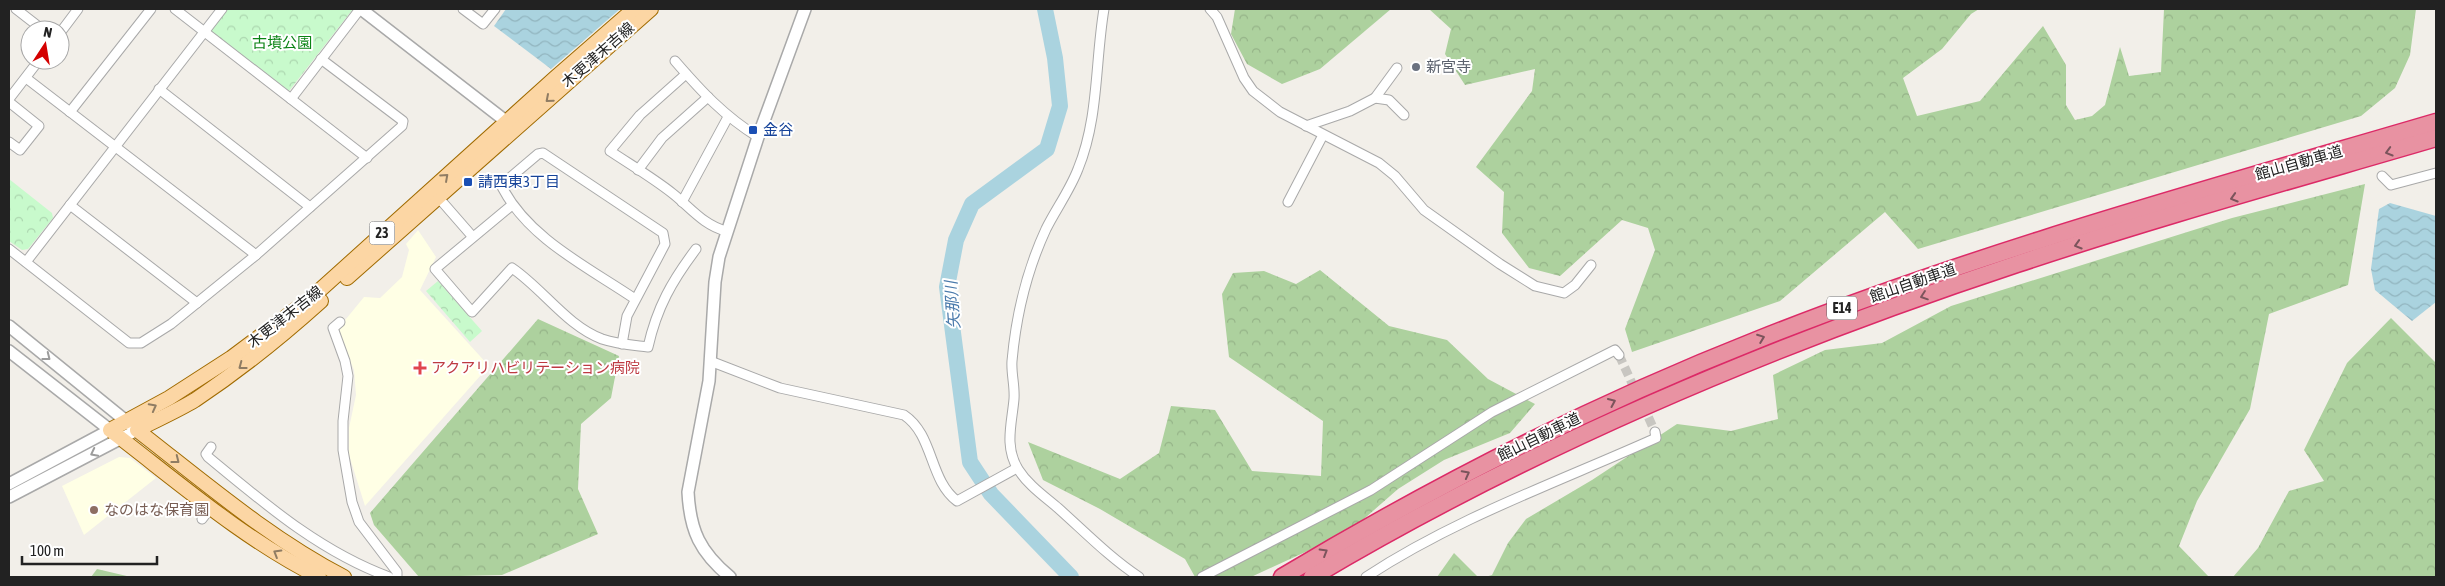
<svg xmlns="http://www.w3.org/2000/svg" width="2445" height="586" font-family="'Asap Condensed','Noto Sans JP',sans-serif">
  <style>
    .education { fill: #ffffe5 }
    .forest { fill: url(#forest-crowns) }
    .park { fill: url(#park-crowns) }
    .water { fill: url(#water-waves) }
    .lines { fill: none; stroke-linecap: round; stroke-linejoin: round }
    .river { stroke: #aad3df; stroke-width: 16 }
    .minor-tunnel { stroke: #c8c6c1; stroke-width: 9; stroke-dasharray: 9 4.5; stroke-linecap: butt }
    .minor-casing { stroke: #a9a9a9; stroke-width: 11 }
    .tertiary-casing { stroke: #a9a9a9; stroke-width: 14 }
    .primary-casing { stroke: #a06b00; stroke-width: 16 }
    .motorway-casing { stroke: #dc2a67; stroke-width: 19 }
    .minor { stroke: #fff; stroke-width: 9 }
    .tertiary { stroke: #fff; stroke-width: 11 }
    .primary { stroke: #fcd6a4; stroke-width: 14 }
    .motorway { stroke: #e892a2; stroke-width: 16 }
    .oneway { stroke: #8f7c63 }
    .oneway2 { stroke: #7b545c }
    .oneway3 { stroke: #9c9c9c }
    .worship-dot { fill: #6b7280; stroke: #fff; stroke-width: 2 }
    .transit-dot { fill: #1a4fb4; stroke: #fff; stroke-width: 2 }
    .health-dot { fill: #e0444e; stroke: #fff; stroke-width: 2 }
    .education-dot { fill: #8d6e63; stroke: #fff; stroke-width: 2 }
    .labels { text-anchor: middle; stroke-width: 4; stroke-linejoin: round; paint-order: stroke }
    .shield { fill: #fff; stroke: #646464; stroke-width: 1 }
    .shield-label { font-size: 14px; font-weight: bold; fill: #222 }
    .park-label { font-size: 15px; fill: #0c8416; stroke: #fff }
    .street-label { font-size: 15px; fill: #222; stroke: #fff }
    .worship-label { font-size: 15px; fill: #5b616d; stroke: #fff; text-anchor: start }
    .transit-label { font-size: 15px; fill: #164399; stroke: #fff; text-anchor: start }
    .health-label { font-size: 15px; fill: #be3a42; stroke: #fff; text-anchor: start }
    .education-label { font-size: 15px; fill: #785e54; stroke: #fff; text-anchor: start }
    .water-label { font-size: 16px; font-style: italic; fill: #4a7aab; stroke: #fff }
  </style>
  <defs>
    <pattern id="forest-crowns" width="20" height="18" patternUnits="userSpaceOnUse" patternTransform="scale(1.25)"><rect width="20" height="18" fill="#add19e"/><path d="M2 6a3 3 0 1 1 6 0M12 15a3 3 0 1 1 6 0" fill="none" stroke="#95b388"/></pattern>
    <pattern id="park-crowns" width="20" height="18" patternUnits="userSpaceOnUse" patternTransform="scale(1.25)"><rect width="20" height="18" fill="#c8facc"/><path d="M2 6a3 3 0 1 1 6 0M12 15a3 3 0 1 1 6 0" fill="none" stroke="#acd6af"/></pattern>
    <pattern id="water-waves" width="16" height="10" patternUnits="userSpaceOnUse" patternTransform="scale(1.25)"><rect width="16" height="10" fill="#aad3df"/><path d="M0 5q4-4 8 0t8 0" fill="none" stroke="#92b5bf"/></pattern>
  </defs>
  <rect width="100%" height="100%" fill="#f2efe9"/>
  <!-- education -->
  <g class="education">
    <path d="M 418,230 L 436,257 L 420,290 L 489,366 L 365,506 L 349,455 L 349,428 L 356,395 L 354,370 L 337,330 L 364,297 L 380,298 L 402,277 L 409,250 L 406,244 Z"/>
    <path d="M 119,457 L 130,458 L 156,478 L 84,535 L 62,486 Z"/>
  </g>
  <!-- forest -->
  <g class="forest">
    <path d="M 1235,9 L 1391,9 L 1320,69 L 1282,84 L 1247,64 L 1231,34 Z"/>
    <path d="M 1429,9 L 1979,9 L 1971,14 L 1942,49 L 1903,78 L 1917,116 L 1980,101 L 2043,26 L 2066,65 L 2066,105 L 2075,120 L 2092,116 L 2105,105 L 2120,47 L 2129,76 L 2161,72 L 2164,9 L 2416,9 L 2410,55 L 2395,88 L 2361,116 L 1918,249 L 1885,212 L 1780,301 L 1632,352 L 1625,329 L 1655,250 L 1648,228 L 1622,220 L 1560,276 L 1529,268 L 1502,233 L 1504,192 L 1476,167 L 1532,91 L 1535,69 L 1465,85 L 1445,54 L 1451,29 Z"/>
    <path d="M 2365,184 L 2348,285 L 2269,314 L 2250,409 L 2197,501 L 2179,546 L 2209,577 L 1485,577 L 1492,575 L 1508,543 L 1526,519 L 1592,480 L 1677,424 L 1731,431 L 1778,419 L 1773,375 L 1825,350 L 1882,343 L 1951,306 L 2232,218 Z"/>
    <path d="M 1320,270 L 1389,326 L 1447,340 L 1488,379 L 1535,404 L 1510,433 L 1444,460 L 1398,489 L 1349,532 L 1251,577 L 1195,577 L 1185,559 L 1100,509 L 1043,480 L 1028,442 L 1120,479 L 1159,453 L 1171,406 L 1215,410 L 1252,471 L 1321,476 L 1323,421 L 1229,357 L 1222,294 L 1233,273 L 1264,271 L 1296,284 Z"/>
    <path d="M 2391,318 L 2436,363 L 2436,577 L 2233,577 L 2258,548 L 2289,491 L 2324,481 L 2304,450 L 2347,363 Z"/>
    <path d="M 538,319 L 619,356 L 611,398 L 581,424 L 578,489 L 598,534 L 502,575 L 419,577 L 374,525 L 370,513 Z"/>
    <path d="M 1454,553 L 1478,577 L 1437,577 Z"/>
    <path d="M 97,569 L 131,577 L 91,577 Z"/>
  </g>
  <!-- park -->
  <g class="park">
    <path d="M 228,9 L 353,9 L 289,91 L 211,31 Z"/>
    <path d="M 9,179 L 52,213 L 53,218 L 28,249 L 22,250 L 9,241 Z"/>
    <path d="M 438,281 L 482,331 L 470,342 L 426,291 Z"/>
  </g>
  <!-- water -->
  <g class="water">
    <path d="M 506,9 L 620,9 L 551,69 L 494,26 Z"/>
    <path d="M 2390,203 L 2436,216 L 2436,302 L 2412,321 L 2375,290 L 2371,269 L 2379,209 Z"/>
  </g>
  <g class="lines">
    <!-- river -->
    <path class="river" d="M 1045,9 L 1055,58 L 1060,106 L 1047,149 L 972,204 L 956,240 L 947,287 L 970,462 L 991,494 L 1071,577"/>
    <!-- minor-tunnel -->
    <g class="minor-tunnel">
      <path d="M 1619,355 L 1637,394"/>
      <path d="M 1643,405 L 1655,432"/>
    </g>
    <!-- minor casing -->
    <g class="minor-casing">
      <g id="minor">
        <path d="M 16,9 L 43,30"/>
        <path d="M 175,9 L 367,158"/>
        <path d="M 463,9 L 483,24 L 495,9"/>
        <path d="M 1104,9 C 1095,62 1099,118 1078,169 C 1070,190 1056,209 1046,229 C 1027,270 1016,316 1012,361 C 1011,373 1015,386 1014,399 C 1012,423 1004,446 1018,469 C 1028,485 1044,496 1058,508 C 1085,532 1109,557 1139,577"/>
        <path d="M 1210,9 L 1217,17 L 1244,78 L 1253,91 L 1280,112 L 1379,163 L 1395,176 L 1424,210 L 1500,264 L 1535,286 L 1564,293 L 1575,285 L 1591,265"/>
        <path d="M 60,33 L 78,9"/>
        <path d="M 675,61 C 701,91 724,116 758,137"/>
        <path d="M 686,74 L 640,115 L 610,151 C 631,165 653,178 672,193 C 690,207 703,225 726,231"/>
        <path d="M 26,78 L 256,255"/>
        <path d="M 159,89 L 310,207"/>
        <path d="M 1375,98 L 1397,68"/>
        <path d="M 9,99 L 39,60"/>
        <path d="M 291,99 L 360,9"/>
        <path d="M 9,102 L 39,126 L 20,150 L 9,142"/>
        <path d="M 70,112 L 151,9"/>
        <path d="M 1306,126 L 1350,111 L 1375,98 L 1389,100 L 1404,115"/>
        <path d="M 638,170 L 662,138 L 708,97"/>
        <path d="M 2382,176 L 2391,185 L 2436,173"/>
        <path d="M 438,197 L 472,236"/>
        <path d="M 682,202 L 728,117"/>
        <path d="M 1288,202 L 1323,135"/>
        <path d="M 70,205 L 197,303"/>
        <path d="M 512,205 L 435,269 L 472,312 L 512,268 C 543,289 567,326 602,339 C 617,344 632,345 648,347 C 657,307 672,281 696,249"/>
        <path d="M 9,249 L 129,343 L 141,343 L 171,324 L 256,255 L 402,126 L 403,121 L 321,59"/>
        <path d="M 26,262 L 222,9"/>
        <path d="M 340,322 L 333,328 L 345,361 L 348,376 L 343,421 L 343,450 L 352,502 L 359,522 L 397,572 L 397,577"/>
        <path d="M 622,344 L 627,316 L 665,244 L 663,233 L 543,153 L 538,154 L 505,182 L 502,187 C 529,239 588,267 635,299"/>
        <path d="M 710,361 L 780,388 L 904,415 C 934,435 929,480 957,501 L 1017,468"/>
        <path d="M 211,447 L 206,454 L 208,457 C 265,504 319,551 389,577"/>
        <path d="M 202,519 L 211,507"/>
        <path d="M 1202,577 L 1371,490 L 1492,412 L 1615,350 L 1619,355"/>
        <path d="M 1366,577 C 1456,518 1558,482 1656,438 L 1655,432"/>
      </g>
    </g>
    <!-- tertiary casing -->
    <g class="tertiary-casing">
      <g id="tertiary">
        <path d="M 361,9 L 512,126"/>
        <path d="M 9,326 L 137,430 L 9,497"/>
        <path d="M 9,351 L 110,430 L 9,484"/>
        <path d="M 730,577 C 700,552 690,531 688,492 L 709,381 L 715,282 L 719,257 L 758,137 L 805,9"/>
      </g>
    </g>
    <!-- primary casing -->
    <g class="primary-casing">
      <g id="primary">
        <path d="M 347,278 L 651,9"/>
        <path d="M 321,301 C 281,337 240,370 195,400 C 177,411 156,420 137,430 C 204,482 269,538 344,577"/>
        <path d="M 319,577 C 243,539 177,481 110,430 L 169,398 L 231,358 L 310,299 L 555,78 L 634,9"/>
      </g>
    </g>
    <!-- motorway casing -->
    <g class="motorway-casing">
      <g id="motorway">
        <path d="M 1282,577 C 1434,486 1592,405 1757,340 C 1978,252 2208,189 2436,122"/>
        <path d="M 1312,577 C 1534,445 1772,345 2017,264 C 2155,218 2296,179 2436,138"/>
      </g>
    </g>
    <!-- minor -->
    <use href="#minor" class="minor"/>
    <!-- tertiary -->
    <use href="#tertiary" class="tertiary"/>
    <!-- primary -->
    <use href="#primary" class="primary"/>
    <!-- motorway -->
    <use href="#motorway" class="motorway"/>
  </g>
  <!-- one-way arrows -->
  <defs><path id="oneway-chevron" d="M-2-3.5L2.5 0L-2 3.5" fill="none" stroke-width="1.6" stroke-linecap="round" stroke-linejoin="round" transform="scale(1.25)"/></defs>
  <g class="oneway">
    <use href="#oneway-chevron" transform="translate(549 99) rotate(139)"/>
    <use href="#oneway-chevron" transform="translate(445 177) rotate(-42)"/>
    <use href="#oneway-chevron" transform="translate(242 366) rotate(143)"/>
    <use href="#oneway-chevron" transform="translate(153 407) rotate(-28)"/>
    <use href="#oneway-chevron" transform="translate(176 460) rotate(38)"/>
    <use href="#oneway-chevron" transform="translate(277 553) rotate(-149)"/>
  </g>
  <g class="oneway2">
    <use href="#oneway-chevron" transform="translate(2389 152) rotate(164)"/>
    <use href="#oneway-chevron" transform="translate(2234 198) rotate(163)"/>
    <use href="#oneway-chevron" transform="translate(2078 245) rotate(163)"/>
    <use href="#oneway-chevron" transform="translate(1924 296) rotate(161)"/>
    <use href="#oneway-chevron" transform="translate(1761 338) rotate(-21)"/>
    <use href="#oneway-chevron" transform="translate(1612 402) rotate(-24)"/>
    <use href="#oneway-chevron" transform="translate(1466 474) rotate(-28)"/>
    <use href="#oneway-chevron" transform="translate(1324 552) rotate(-31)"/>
  </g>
  <g class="oneway3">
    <use href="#oneway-chevron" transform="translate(47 357) rotate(38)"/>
    <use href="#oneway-chevron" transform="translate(94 453) rotate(153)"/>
  </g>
  <!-- markers -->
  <circle class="worship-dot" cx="1416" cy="67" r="5"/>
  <g class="transit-dot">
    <rect x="748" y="125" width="10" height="10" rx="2.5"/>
    <rect x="463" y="177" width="10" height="10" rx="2.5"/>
  </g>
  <path class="health-dot" d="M417.5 360.5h5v5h5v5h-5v5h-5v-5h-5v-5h5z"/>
  <circle class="education-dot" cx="94" cy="510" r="5"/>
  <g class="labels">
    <!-- shield labels -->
    <g class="shield">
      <rect x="369.5" y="221.5" width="25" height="23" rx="4"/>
      <rect x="1827" y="296.5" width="30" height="23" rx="4"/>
    </g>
    <g class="shield-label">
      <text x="382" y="238">23</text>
      <text x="1842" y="313">E14</text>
    </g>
    <!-- park labels -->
    <g class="park-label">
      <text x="282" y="48">古墳公園</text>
    </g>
    <!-- street labels -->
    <g class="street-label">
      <text transform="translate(598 55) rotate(-41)" y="5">木更津末吉線</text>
      <text transform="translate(2299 163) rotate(-16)" y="5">館山自動車道</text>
      <text transform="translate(1913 283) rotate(-19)" y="5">館山自動車道</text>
      <text transform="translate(285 317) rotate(-38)" y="5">木更津末吉線</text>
      <text transform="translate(1539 437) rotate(-26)" y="5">館山自動車道</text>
    </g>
    <!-- worship labels -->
    <g class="worship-label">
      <text x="1426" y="72">新宮寺</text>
    </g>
    <!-- transit labels -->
    <g class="transit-label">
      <text x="763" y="135">金谷</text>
      <text x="478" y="187">請西東3丁目</text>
    </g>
    <!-- health labels -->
    <g class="health-label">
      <text x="431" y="373">アクアリハビリテーション病院</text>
    </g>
    <!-- education labels -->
    <g class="education-label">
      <text x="104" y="515">なのはな保育園</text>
    </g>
    <!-- water labels -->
    <g class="water-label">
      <text transform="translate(952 305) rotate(-94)" y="6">矢那川</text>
    </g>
  </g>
  <!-- border -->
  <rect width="2445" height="586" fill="none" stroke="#222222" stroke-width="20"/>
  <!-- north arrow -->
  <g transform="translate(45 45) rotate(12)"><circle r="24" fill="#ffffff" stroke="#a7a7a7"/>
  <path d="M0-4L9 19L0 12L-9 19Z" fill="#d40000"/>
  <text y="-8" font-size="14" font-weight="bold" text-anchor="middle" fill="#222222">N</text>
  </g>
  <!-- scale -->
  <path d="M22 556v8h135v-8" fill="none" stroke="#222222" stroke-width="2.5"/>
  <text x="30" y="556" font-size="15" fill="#222222" stroke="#ffffff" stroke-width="4" paint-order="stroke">100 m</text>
</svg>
